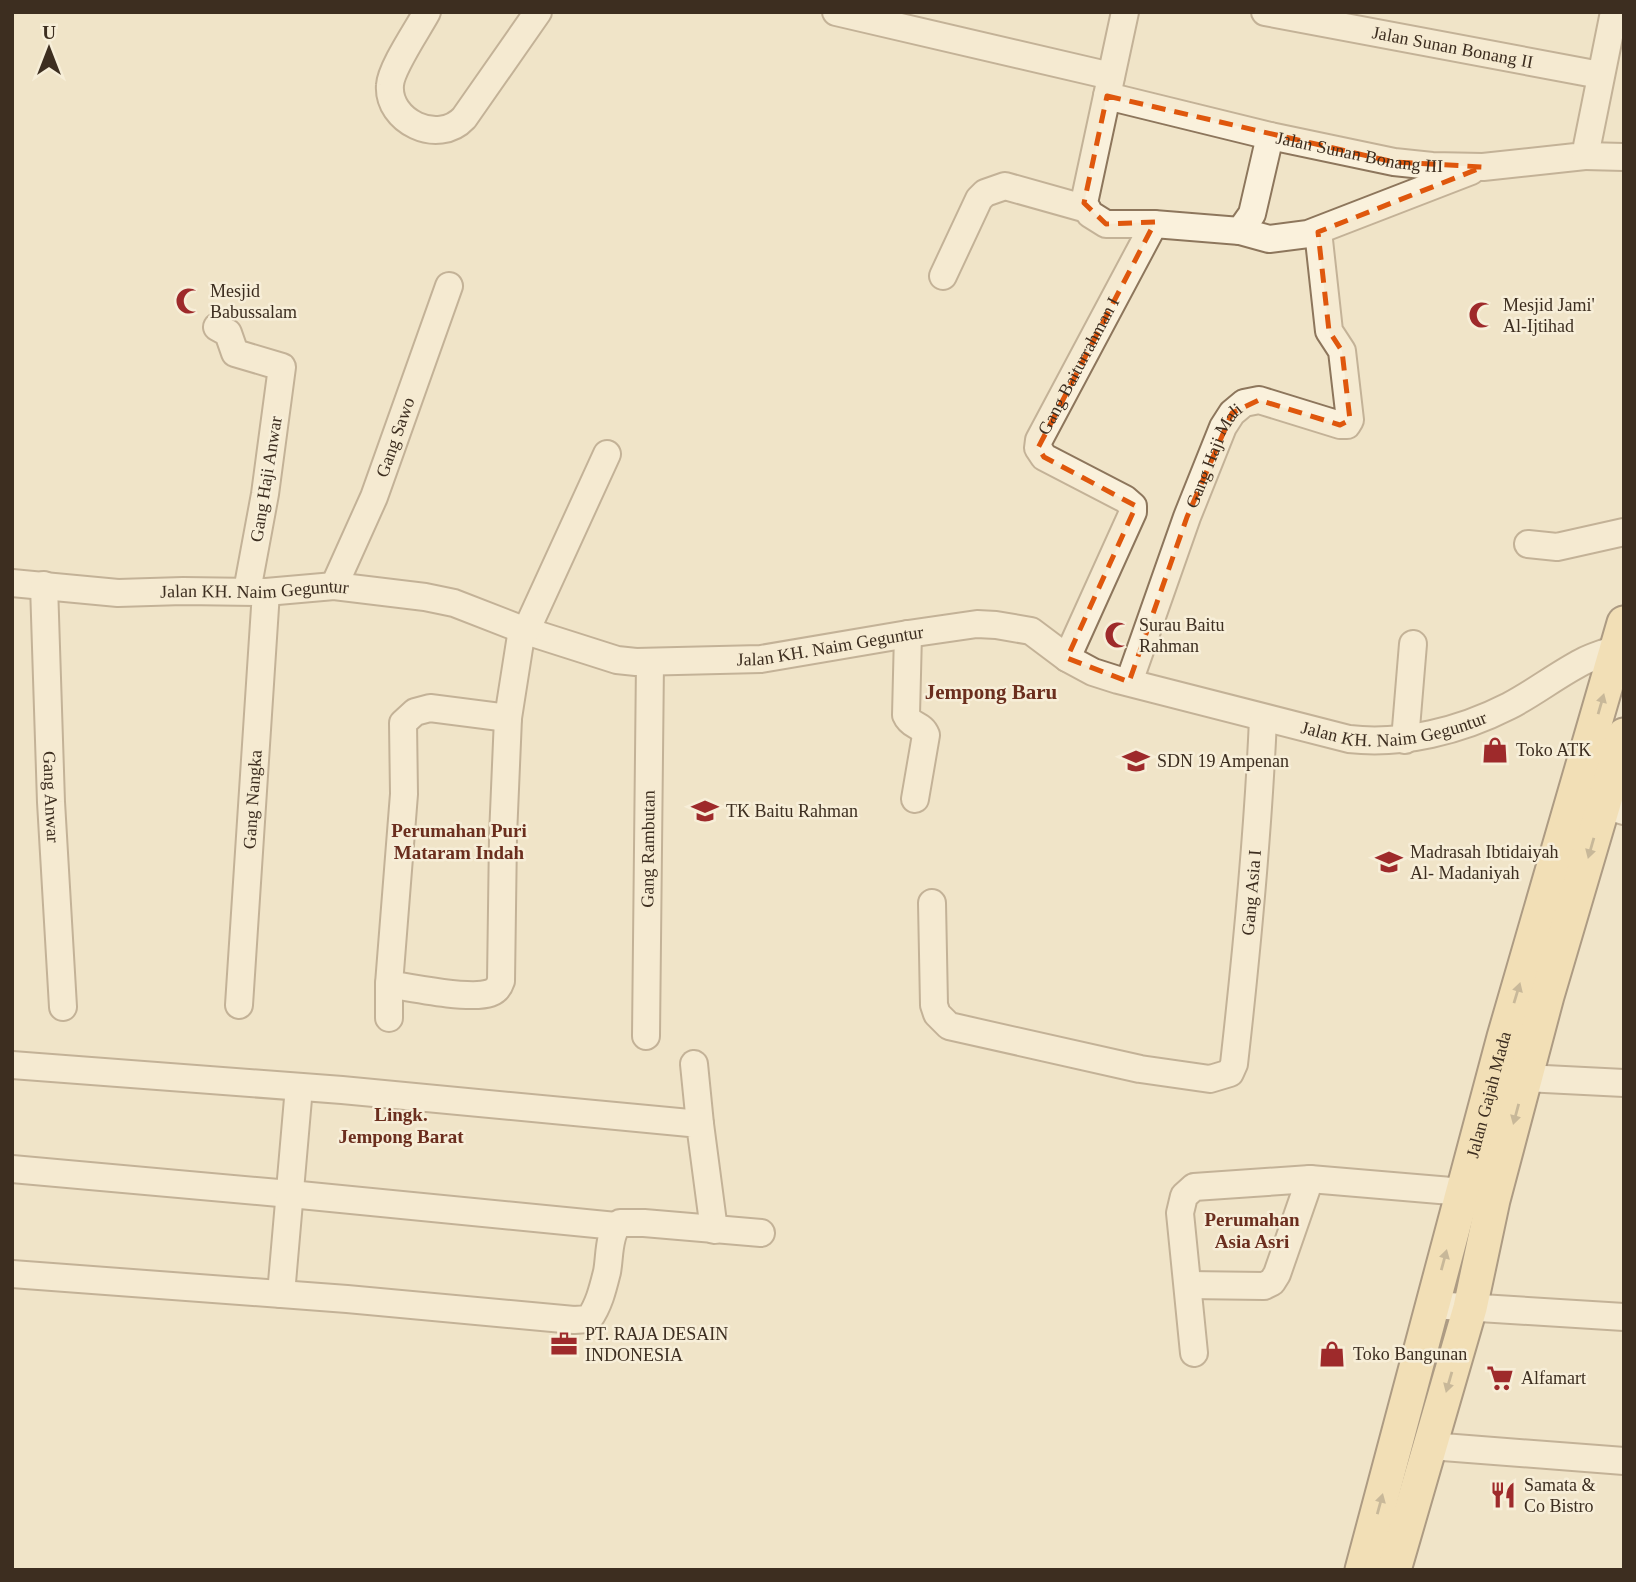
<svg xmlns="http://www.w3.org/2000/svg" width="1636" height="1582" font-family="Georgia,serif">
  <style>
    .lines { fill: none; stroke-linecap: round; stroke-linejoin: round }
    .minor-casing { stroke: #8d765c; stroke-width: 30 }
    .major-casing { stroke: #5b4430; stroke-width: 37 }
    .minor { stroke: #faf1dc; stroke-width: 26 }
    .major { stroke: #f3d9a0; stroke-width: 33 }
    .oneway { fill: #988460 }
    .marked { fill: none; stroke: #df570d; stroke-width: 5; stroke-dasharray: 14 9; stroke-linejoin: round }
    .labels { text-anchor: middle; stroke-width: 5; stroke-linejoin: round; paint-order: stroke }
    .street-label { font-size: 18px; fill: #3d2e20; stroke: #f7eed8 }
    .poi-label { font-size: 18px; fill: #3d2e20; stroke: #f7eed8; text-anchor: start }
    .neighbourhood-label { font-size: 19px; font-weight: bold; fill: #6b2e1e; stroke: #f7eed8 }
    .quarter-label { font-size: 21px; font-weight: bold; fill: #6b2e1e; stroke: #f7eed8 }
  </style>
  <rect width="100%" height="100%" fill="#f0e4c8"/>
  <g class="lines">
    <!-- minor casing -->
    <g class="minor-casing">
      <g id="minor">
        <path d="M 427,12 C 418,29 391,68 390,85 C 387,121 438,146 464,118 L 538,12"/>
        <path d="M 836,12 L 1111,76"/>
        <path d="M 1125,12 L 1084,203 L 1090,214 L 1106,224 L 1154,224 L 1240,231 L 1252,214 L 1270,136"/>
        <path id="s1" d="M 1265,12 L 1600,75"/>
        <path id="s2" d="M 1107,96 L 1270,136 L 1394,162 L 1432,166 L 1483,167 L 1585,156 L 1614,12"/>
        <path d="M 1585,156 L 1624,157"/>
        <path d="M 1240,231 L 1269,239 L 1308,234 L 1471,171"/>
        <path d="M 943,276 L 979,199 L 985,193 L 1005,186 L 1087,209"/>
        <path d="M 217,327 L 228,333 L 235,353 L 282,367 L 265,494 L 247,591"/>
        <path d="M 1528,544 L 1557,547 L 1624,532"/>
        <path id="s3" d="M 12,583 L 118,593 L 183,591 L 266,592 L 334,586 L 425,597 L 454,603 L 526,631 L 617,660 L 636,662 L 761,659 L 908,634 L 977,624 L 996,625 L 1031,631 L 1067,658 L 1093,672 L 1118,680 L 1349,739 C 1403,745 1460,731 1509,706 C 1534,693 1557,675 1582,662 C 1593,656 1606,653 1617,648"/>
        <path id="s4" d="M 44,585 L 51,802 L 63,1007"/>
        <path id="s5" d="M 334,586 L 374,497 L 449,286"/>
        <path d="M 526,631 L 607,454"/>
        <path d="M 908,634 L 906,715 C 911,727 922,724 926,735 L 915,799"/>
        <path id="s6" d="M 1067,658 L 1133,512 L 1133,506 L 1125,499 L 1044,457 L 1038,448 L 1039,440 L 1154,224"/>
        <path id="s7" d="M 1129,682 L 1187,517 L 1223,427 L 1232,413 L 1244,403 L 1259,400 L 1340,425 L 1347,425 L 1350,420 L 1342,351 L 1329,331 L 1318,231"/>
        <path d="M 1405,740 L 1413,644"/>
        <path d="M 1603,805 L 1624,811"/>
        <path id="s8" d="M 932,903 L 934,1005 L 937,1014 L 949,1026 L 1140,1069 L 1210,1079 L 1230,1073 L 1234,1064 C 1247,949 1258,834 1263,719"/>
        <path d="M 389,984 C 412,988 470,1000 490,993 C 496,991 499,987 501,981 L 503,836 L 508,718 L 522,629"/>
        <path id="s9" d="M 239,1005 L 266,592"/>
        <path d="M 389,1018 L 389,984 L 404,794 L 403,723 L 415,712 L 430,708 L 508,718"/>
        <path id="s10" d="M 646,1036 L 650,662"/>
        <path d="M 694,1064 L 700,1124"/>
        <path d="M 12,1065 L 342,1090 L 700,1124 L 714,1230"/>
        <path d="M 1525,1078 L 1624,1083"/>
        <path d="M 12,1169 L 290,1194 L 616,1226"/>
        <path d="M 12,1274 L 347,1299 L 574,1320 L 589,1319 C 599,1305 603,1288 607,1272 C 610,1257 608,1233 620,1223 L 644,1223 L 761,1233"/>
        <path d="M 1188,1285 L 1264,1286 L 1272,1282 L 1277,1274 L 1310,1179"/>
        <path d="M 281,1294 L 299,1087"/>
        <path d="M 1432,1305 L 1624,1317"/>
        <path d="M 1194,1353 L 1180,1213 L 1184,1196 L 1194,1187 L 1310,1179 L 1463,1192"/>
        <path d="M 1430,1446 L 1624,1461"/>
      </g>
    </g>
    <!-- major casing -->
    <g class="major-casing">
      <g id="major">
        <path id="s11" d="M 1362,1570 L 1504,1037 L 1624,623"/>
        <path d="M 1394,1570 L 1470,1308 L 1493,1200 L 1547,996 L 1624,735"/>
      </g>
    </g>
    <!-- minor -->
    <use href="#minor" class="minor"/>
    <!-- major -->
    <use href="#major" class="major"/>
  </g>
  <!-- one-way arrows -->
  <defs><path id="oneway-solid" d="M-6-.8H1V-3.2L6.5 0L1 3.2V.8H-6Z" transform="scale(1.75)"/></defs>
  <g class="oneway">
    <use href="#oneway-solid" transform="translate(1601 704) rotate(-74)"/>
    <use href="#oneway-solid" transform="translate(1591 848) rotate(106)"/>
    <use href="#oneway-solid" transform="translate(1517 993) rotate(-73)"/>
    <use href="#oneway-solid" transform="translate(1516 1114) rotate(105)"/>
    <use href="#oneway-solid" transform="translate(1444 1260) rotate(-75)"/>
    <use href="#oneway-solid" transform="translate(1449 1382) rotate(106)"/>
    <use href="#oneway-solid" transform="translate(1380 1504) rotate(-75)"/>
  </g>
  <!-- marked area -->
  <path d="M0 0H1636V1582H0ZM 1107,96 L 1394,162 L 1483,167 L 1318,232 L 1329,331 L 1342,351 L 1350,420 L 1340,425 L 1259,400 L 1232,413 L 1187,517 L 1129,682 L 1067,658 L 1136,506 L 1044,457 L 1038,448 L 1155,222 L 1106,224 L 1084,203 Z" fill="#f0e4c8" fill-opacity=".55" fill-rule="evenodd"/>
  <path class="marked" d="M 1107,96 L 1394,162 L 1483,167 L 1318,232 L 1329,331 L 1342,351 L 1350,420 L 1340,425 L 1259,400 L 1232,413 L 1187,517 L 1129,682 L 1067,658 L 1136,506 L 1044,457 L 1038,448 L 1155,222 L 1106,224 L 1084,203 Z"/>
  <!-- icons -->
  <defs>
    <g id="mosque-bare" transform="scale(2.1)"><path d="M3.5-4.9A6 6 0 1 0 3.5 4.9A5 5 0 1 1 3.5-4.9Z" fill="#9e2a2b" stroke="#f7eed8" stroke-width="2.5" paint-order="stroke"/></g>
    <g id="shop-bare" transform="scale(2.1)"><path d="M-5-2.5h2.3a2.7 3.5 0 0 1 5.4 0H5L5.5 6h-11ZM-1.5-2.5h3a1.5 2.3 0 0 0-3 0Z" fill="#9e2a2b" stroke="#f7eed8" stroke-width="2.5" paint-order="stroke"/></g>
    <g id="school-bare" transform="scale(2.1)"><path d="M0-5L7-2L0 1L-7-2ZM-4 1L0 2.5L4 1V4Q0 6-4 4Z" fill="#9e2a2b" stroke="#f7eed8" stroke-width="2.5" paint-order="stroke"/></g>
    <g id="office-bare" transform="scale(2.1)"><path d="M-6-3h4V-5.5h4V-3h4V5H-6ZM-1-4.5V-3h2v-1.5ZM-6 0V1H6V0Z" fill="#9e2a2b" stroke="#f7eed8" stroke-width="2.5" paint-order="stroke"/></g>
    <g id="supermarket-bare" transform="scale(2.1)"><path d="M-6-5.5h2.5l.6 2H6L4.5 2H-2.5L-4.4-4H-6ZM-1.5 3.2a1.3 1.3 0 1 0 .1 0ZM3 3.2a1.3 1.3 0 1 0 .1 0Z" fill="#9e2a2b" stroke="#f7eed8" stroke-width="2.5" paint-order="stroke"/></g>
    <g id="restaurant-bare" transform="scale(2.1)"><path d="M-5-6h1v4h1v-4h1v4h1v-4h1v5L-1.5 .5V6h-2V.5L-5-1ZM5-6V6H3V1.5H1.5Q1.5-4 5-6Z" fill="#9e2a2b" stroke="#f7eed8" stroke-width="2.5" paint-order="stroke"/></g>
  </defs>
  <g fill-rule="evenodd">
    <use href="#mosque-bare" x="189" y="301"/>
    <use href="#mosque-bare" x="1482" y="315"/>
    <use href="#mosque-bare" x="1118" y="635"/>
    <use href="#shop-bare" x="1495" y="750"/>
    <use href="#school-bare" x="1136" y="761"/>
    <use href="#school-bare" x="705" y="811"/>
    <use href="#school-bare" x="1389" y="862"/>
    <use href="#office-bare" x="564" y="1344"/>
    <use href="#shop-bare" x="1332" y="1354"/>
    <use href="#supermarket-bare" x="1500" y="1378"/>
    <use href="#restaurant-bare" x="1503" y="1495"/>
  </g>
  <g class="labels">
    <!-- street labels -->
    <g class="street-label">
      <text dy="6" stroke="none"><textPath href="#s1" startOffset="191">Jalan Sunan Bonang II</textPath></text>
      <text dy="6" stroke="none"><textPath href="#s2" startOffset="259">Jalan Sunan Bonang III</textPath></text>
      <text dy="6" stroke="none"><textPath href="#s6" startOffset="371">Gang Baiturrahman I</textPath></text>
      <text dy="6" stroke="none"><textPath href="#s5" startOffset="161">Gang Sawo</textPath></text>
      <text dy="6" stroke="none"><textPath href="#s7" startOffset="242">Gang Haji Mali</textPath></text>
      <text transform="translate(266 479) rotate(-81)" y="6">Gang Haji Anwar</text>
      <text dy="6" stroke="none"><textPath href="#s3" startOffset="243">Jalan KH. Naim Geguntur</textPath></text>
      <text dy="6" stroke="none"><textPath href="#s3" startOffset="831">Jalan KH. Naim Geguntur</textPath></text>
      <text dy="6" stroke="none"><textPath href="#s3" startOffset="1419">Jalan KH. Naim Geguntur</textPath></text>
      <text dy="6" stroke="none"><textPath href="#s4" startOffset="212">Gang Anwar</textPath></text>
      <text dy="6" stroke="none"><textPath href="#s9" startOffset="206">Gang Nangka</textPath></text>
      <text dy="6" stroke="none"><textPath href="#s10" startOffset="187">Gang Rambutan</textPath></text>
      <text dy="6" stroke="none"><textPath href="#s8" startOffset="598">Gang Asia I</textPath></text>
      <text dy="6" stroke="none"><textPath href="#s11" startOffset="492">Jalan Gajah Mada</textPath></text>
    </g>
    <!-- poi labels -->
    <g class="poi-label">
      <text x="210" y="297">Mesjid<tspan x="210" dy="21">Babussalam</tspan></text>
      <text x="1503" y="311">Mesjid Jami'<tspan x="1503" dy="21">Al-Ijtihad</tspan></text>
      <text x="1139" y="631">Surau Baitu<tspan x="1139" dy="21">Rahman</tspan></text>
      <text x="1516" y="756">Toko ATK</text>
      <text x="1157" y="767">SDN 19 Ampenan</text>
      <text x="726" y="817">TK Baitu Rahman</text>
      <text x="1410" y="858">Madrasah Ibtidaiyah<tspan x="1410" dy="21">Al- Madaniyah</tspan></text>
      <text x="585" y="1340">PT. RAJA DESAIN<tspan x="585" dy="21">INDONESIA</tspan></text>
      <text x="1353" y="1360">Toko Bangunan</text>
      <text x="1521" y="1384">Alfamart</text>
      <text x="1524" y="1491">Samata &amp;<tspan x="1524" dy="21">Co Bistro</tspan></text>
    </g>
    <!-- neighbourhood labels -->
    <g class="neighbourhood-label">
      <text x="459" y="837">Perumahan Puri<tspan x="459" dy="22">Mataram Indah</tspan></text>
      <text x="401" y="1121">Lingk.<tspan x="401" dy="22">Jempong Barat</tspan></text>
      <text x="1252" y="1226">Perumahan<tspan x="1252" dy="22">Asia Asri</tspan></text>
    </g>
    <!-- quarter labels -->
    <g class="quarter-label">
      <text x="991" y="699">Jempong Baru</text>
    </g>
  </g>
  <!-- border -->
  <rect width="1636" height="1582" fill="none" stroke="#3d2e20" stroke-width="28"/>
  <!-- north arrow -->
  <g transform="translate(49 49)" stroke="#f7eed8" stroke-width="5" paint-order="stroke">
  <path d="M0-5L12 26L0 18L-12 26Z" fill="#3d2e20"/>
  <text y="-10" font-size="19" font-weight="bold" text-anchor="middle" fill="#3d2e20">U</text>
  </g>
</svg>
